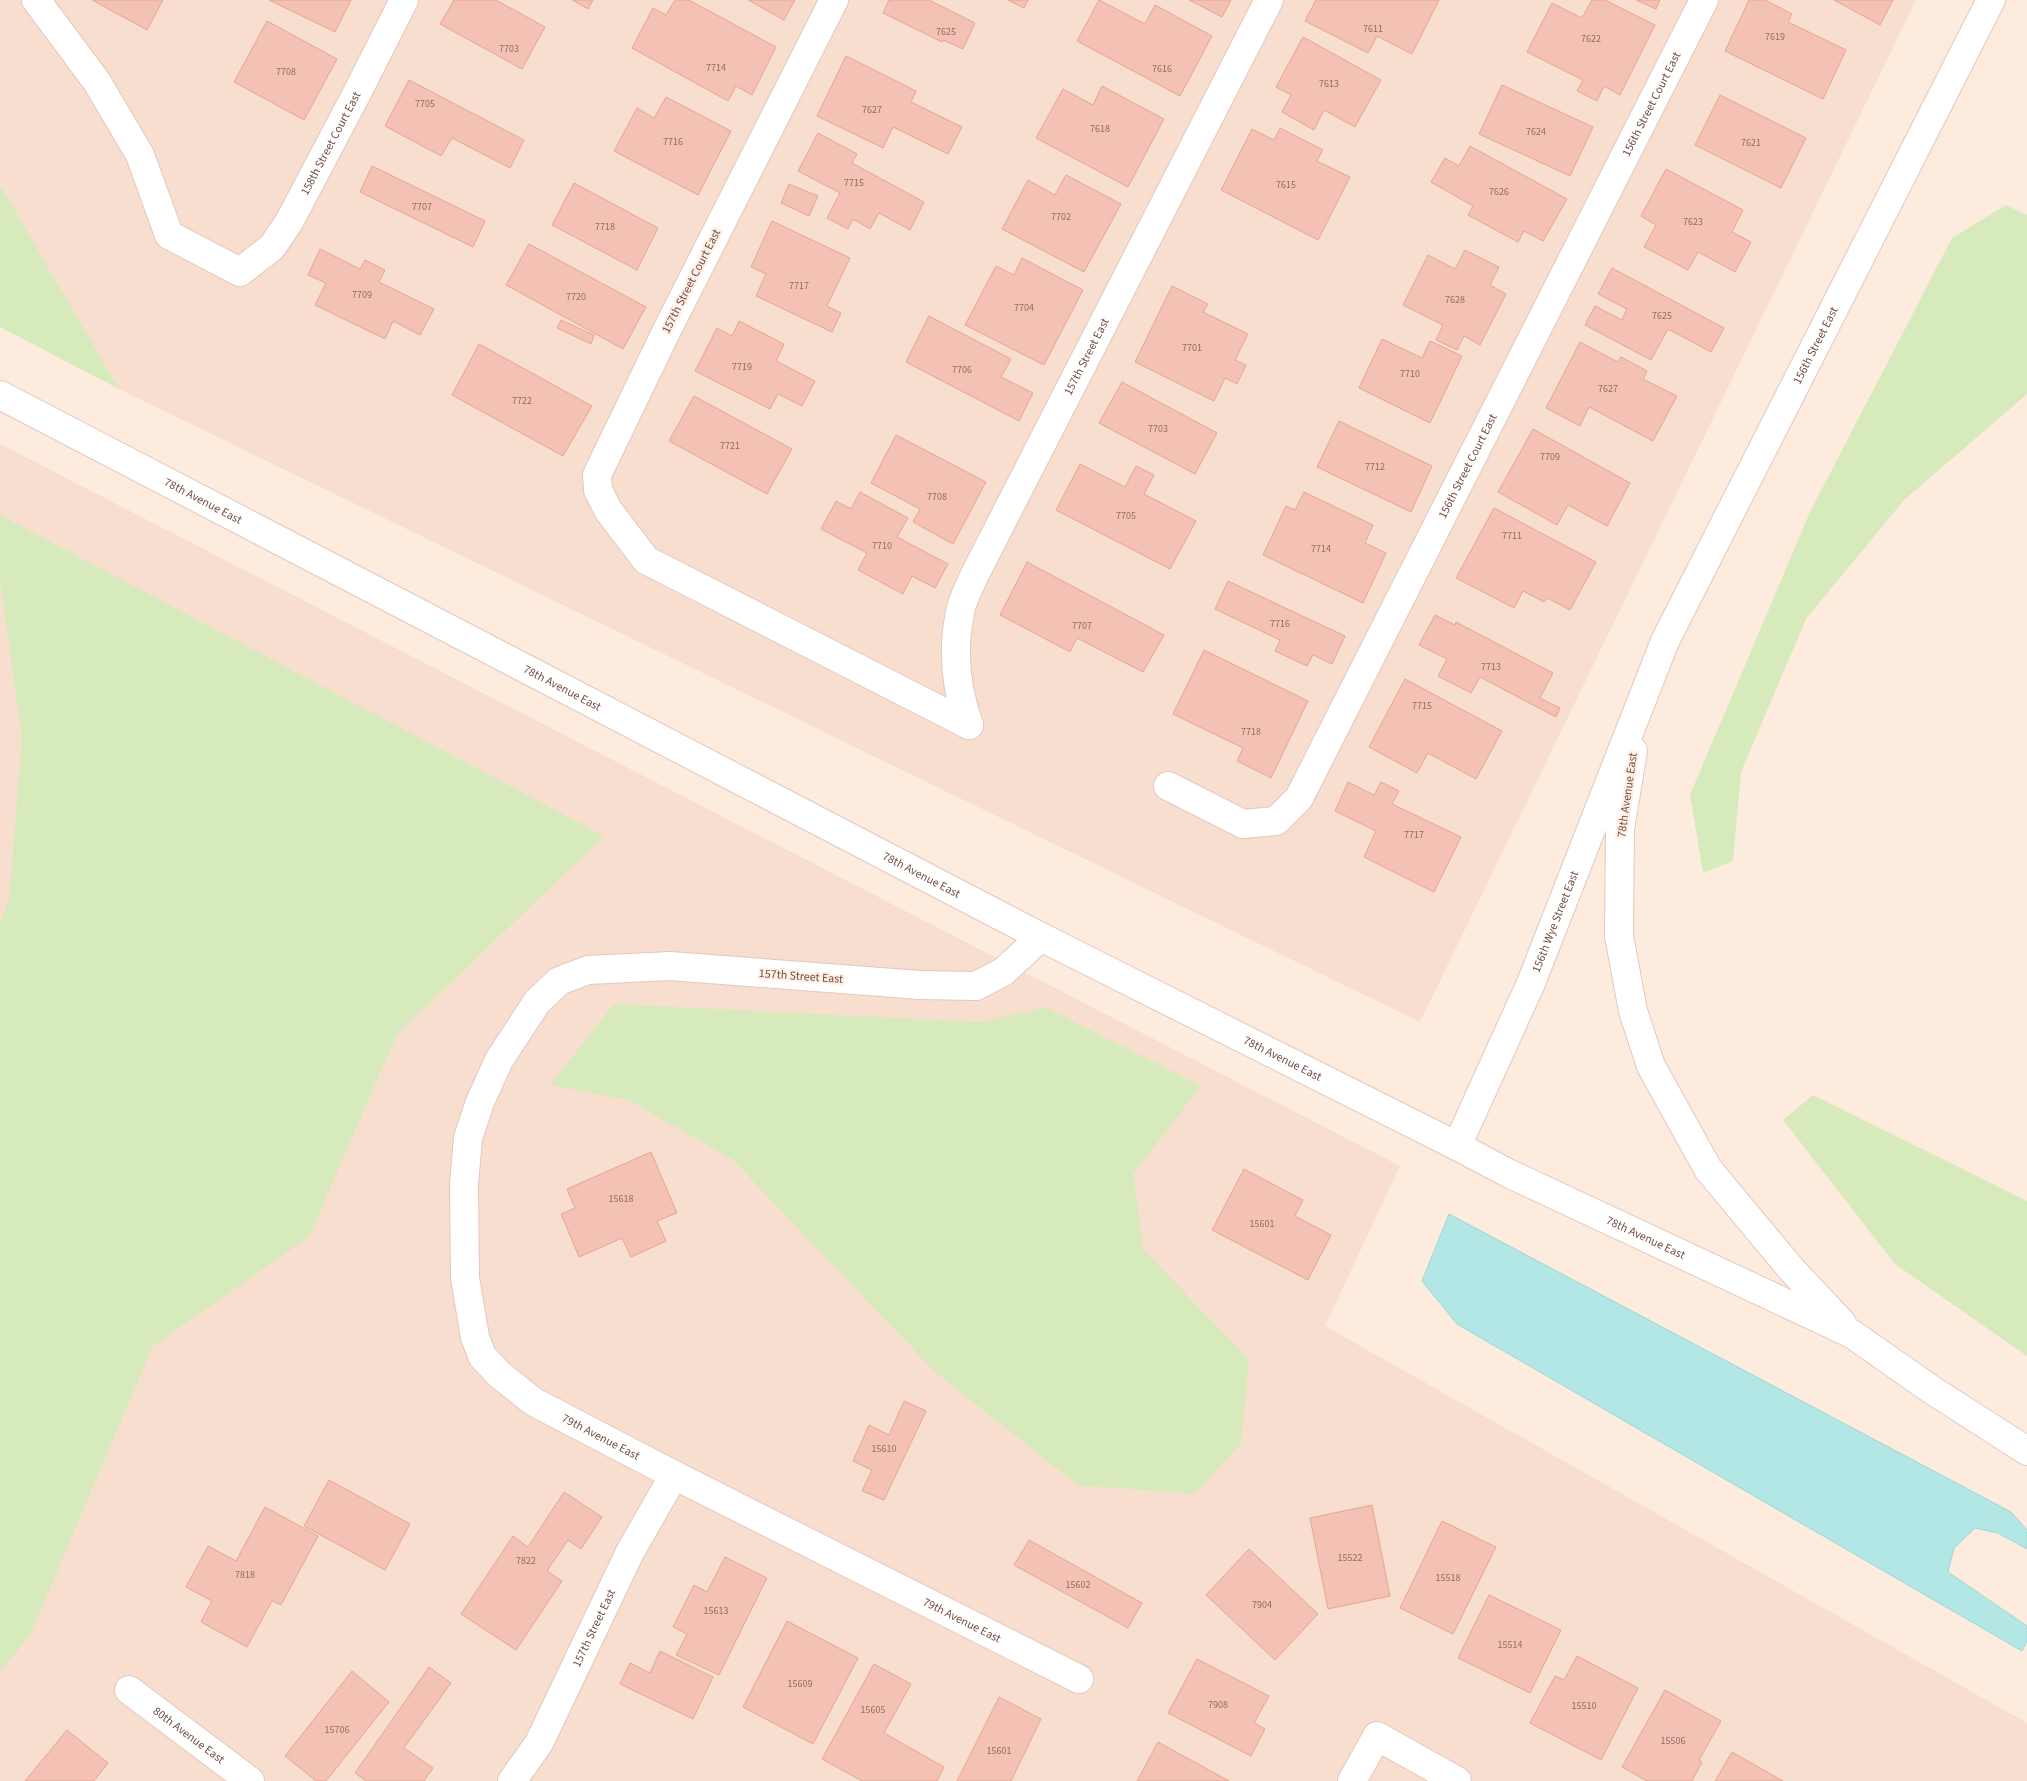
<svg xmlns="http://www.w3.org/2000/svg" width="2027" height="1781" font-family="'Source Sans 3',sans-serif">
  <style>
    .residential { fill: #f7decf }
    .green { fill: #d7eabc }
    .water { fill: #b2e7e5; stroke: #98d9d7 }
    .building { fill: #f3c2b4; stroke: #e7a594 }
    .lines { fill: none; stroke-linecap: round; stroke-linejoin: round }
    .minor-casing { stroke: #e3c8bd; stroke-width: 30 }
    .minor { stroke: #fff; stroke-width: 28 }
    .labels { text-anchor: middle; stroke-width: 4.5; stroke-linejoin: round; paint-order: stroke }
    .number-label { font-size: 10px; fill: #936b61 }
    .street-label { font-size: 12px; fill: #734e45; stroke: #fff0e5 }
  </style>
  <rect width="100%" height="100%" fill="#fdebde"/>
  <!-- residential -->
  <g class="residential">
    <path d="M 0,0 L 1916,0 L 1420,1022 L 119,389 L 0,185 Z"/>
    <path d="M 0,444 L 1400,1166 L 1325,1326 L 2027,1723 L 2027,1781 L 0,1781 Z"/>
  </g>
  <!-- green -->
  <g class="green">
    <path d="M 0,185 L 119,389 L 0,327 Z"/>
    <path d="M 2006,205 L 2027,215 L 2027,394 L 1904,500 L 1806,619 L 1741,772 L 1733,861 L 1703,873 L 1690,795 L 1810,512 L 1952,238 Z"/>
    <path d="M 0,515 L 604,836 L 397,1034 L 309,1237 L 153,1346 L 29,1637 L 0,1671 L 0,924 L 9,900 L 22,739 L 0,580 Z"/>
    <path d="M 614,1004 L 982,1022 L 1045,1007 L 1201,1086 L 1133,1174 L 1143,1249 L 1249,1360 L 1241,1444 L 1194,1494 L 1078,1485 L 935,1372 L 732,1159 L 628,1100 L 550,1085 Z"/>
    <path d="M 1813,1095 L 2027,1201 L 2027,1356 L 1895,1264 L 1783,1120 Z"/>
  </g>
  <!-- water -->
  <path class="water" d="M 1449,1214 L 2011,1512 L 2027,1530 L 2027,1549 L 1998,1533 L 1975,1528 L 1954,1548 L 1948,1572 L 2027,1626 L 2027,1641 L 2022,1651 L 1457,1324 L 1422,1281 Z"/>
  <!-- building -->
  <g class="building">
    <path d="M 92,0 L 163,0 L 147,30 Z"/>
    <path d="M 269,0 L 351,0 L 335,32 Z"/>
    <path d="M 454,0 L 496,0 L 545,27 L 522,69 L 440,24 Z"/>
    <path d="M 572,0 L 593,0 L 588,9 Z"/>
    <path d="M 675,0 L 689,0 L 776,47 L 752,95 L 736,86 L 728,101 L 632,48 L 653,8 L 666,15 Z"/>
    <path d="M 748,0 L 795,0 L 784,20 Z"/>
    <path d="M 889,0 L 929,0 L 975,23 L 963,49 L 943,40 L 942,42 L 883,13 Z"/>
    <path d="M 1008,0 L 1028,0 L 1024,8 Z"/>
    <path d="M 1099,0 L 1145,24 L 1155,5 L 1212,36 L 1180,96 L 1077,41 Z"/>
    <path d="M 1189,0 L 1231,0 L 1222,17 Z"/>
    <path d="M 1316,0 L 1439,0 L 1412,54 L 1377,36 L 1368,53 L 1305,21 Z"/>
    <path d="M 1592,0 L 1605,0 L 1655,25 L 1620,95 L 1604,86 L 1597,101 L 1577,91 L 1583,80 L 1527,52 L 1552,3 L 1582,18 Z"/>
    <path d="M 1636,0 L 1660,0 L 1656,9 Z"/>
    <path d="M 1749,0 L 1765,0 L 1792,14 L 1788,22 L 1846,50 L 1823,99 L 1725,51 Z"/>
    <path d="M 1834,0 L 1893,0 L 1880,25 Z"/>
    <path d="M 267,21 L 337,59 L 304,120 L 234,82 Z"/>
    <path d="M 1303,37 L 1381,80 L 1355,127 L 1324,110 L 1314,130 L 1282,112 L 1291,95 L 1276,87 Z"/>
    <path d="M 846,56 L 916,91 L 911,102 L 962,127 L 948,154 L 893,127 L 883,148 L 817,116 Z"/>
    <path d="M 409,80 L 524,140 L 510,168 L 452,138 L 441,156 L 385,126 Z"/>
    <path d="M 1502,85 L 1593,127 L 1570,176 L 1479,134 Z"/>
    <path d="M 1102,86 L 1164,119 L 1128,187 L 1036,138 L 1063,89 L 1093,105 Z"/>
    <path d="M 1720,95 L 1806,138 L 1781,188 L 1695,145 Z"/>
    <path d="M 666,97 L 731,131 L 698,195 L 614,151 L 637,108 L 654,118 Z"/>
    <path d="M 1280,128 L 1323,150 L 1317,161 L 1350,177 L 1318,240 L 1221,190 L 1252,129 L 1274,140 Z"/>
    <path d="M 818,133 L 857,154 L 852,163 L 924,202 L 910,230 L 879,213 L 870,229 L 853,219 L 848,229 L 827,218 L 840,193 L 798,171 Z"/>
    <path d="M 1470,146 L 1567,199 L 1543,241 L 1524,231 L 1518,242 L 1468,215 L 1473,206 L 1431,182 L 1445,158 L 1459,166 Z"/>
    <path d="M 372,166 L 485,221 L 473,247 L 360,192 Z"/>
    <path d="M 1666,169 L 1743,210 L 1732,232 L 1751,242 L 1735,272 L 1698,252 L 1688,270 L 1644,247 L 1656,225 L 1641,216 Z"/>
    <path d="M 1066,175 L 1121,204 L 1084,272 L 1002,229 L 1028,180 L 1055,195 Z"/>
    <path d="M 574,183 L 658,228 L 637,270 L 552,225 Z"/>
    <path d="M 789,184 L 818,196 L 809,216 L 781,203 Z"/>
    <path d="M 772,221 L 850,258 L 827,306 L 841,313 L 832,332 L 756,296 L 766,274 L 751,267 Z"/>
    <path d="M 529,244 L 646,307 L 623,349 L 506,285 Z"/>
    <path d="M 320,249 L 360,269 L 365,260 L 385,270 L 379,282 L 434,309 L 420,335 L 393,321 L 385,339 L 315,305 L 326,283 L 308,275 Z"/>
    <path d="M 1465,250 L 1499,267 L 1490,285 L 1506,294 L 1480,345 L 1464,336 L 1457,350 L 1436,340 L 1443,325 L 1403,305 L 1428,255 L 1455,269 Z"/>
    <path d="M 1022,258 L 1083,290 L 1044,365 L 965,325 L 996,266 L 1014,275 Z"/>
    <path d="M 1612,268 L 1724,328 L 1711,352 L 1668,329 L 1651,360 L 1585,325 L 1595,306 L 1622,320 L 1627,309 L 1598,294 Z"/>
    <path d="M 1172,286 L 1208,304 L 1203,312 L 1248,334 L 1235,360 L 1246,365 L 1237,384 L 1225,378 L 1214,401 L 1135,362 Z"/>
    <path d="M 929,316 L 1011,359 L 1001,377 L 1033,393 L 1019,421 L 906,362 Z"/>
    <path d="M 561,320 L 594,335 L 591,344 L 557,328 Z"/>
    <path d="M 739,321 L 784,344 L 776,361 L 815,381 L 802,406 L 778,394 L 770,409 L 695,371 L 717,328 L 732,336 Z"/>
    <path d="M 1382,339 L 1422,358 L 1430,341 L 1462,356 L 1430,423 L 1359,388 Z"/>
    <path d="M 1580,342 L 1618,362 L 1621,357 L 1647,371 L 1643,379 L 1677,396 L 1653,441 L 1589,407 L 1580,426 L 1546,408 Z"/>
    <path d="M 479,344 L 592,406 L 563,456 L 452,395 Z"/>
    <path d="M 1122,382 L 1217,433 L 1195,474 L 1099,423 Z"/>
    <path d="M 694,396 L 792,449 L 767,494 L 669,441 Z"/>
    <path d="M 1339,421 L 1432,466 L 1411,512 L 1317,467 Z"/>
    <path d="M 1533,429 L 1630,483 L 1607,526 L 1568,505 L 1557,525 L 1498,492 Z"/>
    <path d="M 896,435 L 986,482 L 953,544 L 913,522 L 920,509 L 871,483 Z"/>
    <path d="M 1080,464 L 1125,487 L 1136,466 L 1154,475 L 1144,494 L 1196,521 L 1170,569 L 1056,510 Z"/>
    <path d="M 860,492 L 908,518 L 897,537 L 948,564 L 935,588 L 912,576 L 903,594 L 858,570 L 867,553 L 821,529 L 836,501 L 851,509 Z"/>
    <path d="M 1304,492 L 1373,525 L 1365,543 L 1386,553 L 1363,603 L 1263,555 L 1286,506 L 1295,510 Z"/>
    <path d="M 1494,508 L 1596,562 L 1570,610 L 1547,598 L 1544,602 L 1523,591 L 1514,608 L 1456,578 Z"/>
    <path d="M 1027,562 L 1164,635 L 1143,672 L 1077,638 L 1070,652 L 1000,615 Z"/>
    <path d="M 1228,581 L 1345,636 L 1332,664 L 1313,655 L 1307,666 L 1275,651 L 1280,640 L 1215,609 Z"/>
    <path d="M 1435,615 L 1455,625 L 1456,622 L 1553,673 L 1540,698 L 1560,708 L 1556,717 L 1480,677 L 1471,693 L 1438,676 L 1447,659 L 1419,645 Z"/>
    <path d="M 1204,650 L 1308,701 L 1271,778 L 1237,761 L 1243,748 L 1173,714 Z"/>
    <path d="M 1405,679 L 1502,731 L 1476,779 L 1428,753 L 1417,773 L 1369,747 Z"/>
    <path d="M 1348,782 L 1374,795 L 1381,782 L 1399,791 L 1392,804 L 1461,837 L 1434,892 L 1364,857 L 1376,831 L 1335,811 Z"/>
    <path d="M 651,1152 L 677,1213 L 657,1221 L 666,1241 L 631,1257 L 622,1238 L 579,1257 L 561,1214 L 575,1208 L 567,1189 Z"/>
    <path d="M 1244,1169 L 1303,1200 L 1295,1216 L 1331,1235 L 1308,1280 L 1212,1230 Z"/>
    <path d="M 904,1401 L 926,1411 L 884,1500 L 862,1491 L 872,1470 L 853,1461 L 869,1425 L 889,1435 Z"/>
    <path d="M 329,1480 L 410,1524 L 385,1570 L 304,1526 Z"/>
    <path d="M 564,1492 L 602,1517 L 581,1549 L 568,1540 L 547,1571 L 562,1581 L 516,1650 L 461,1614 L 513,1536 L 528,1547 Z"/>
    <path d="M 1372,1505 L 1390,1596 L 1328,1609 L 1310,1518 Z"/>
    <path d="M 265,1507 L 318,1536 L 281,1605 L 272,1601 L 247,1647 L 201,1622 L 212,1601 L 186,1587 L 208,1546 L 236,1561 Z"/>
    <path d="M 1442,1521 L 1496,1547 L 1453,1634 L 1400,1608 Z"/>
    <path d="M 1029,1540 L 1142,1603 L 1128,1628 L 1014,1565 Z"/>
    <path d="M 1249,1549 L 1318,1614 L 1275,1660 L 1206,1595 Z"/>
    <path d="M 725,1557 L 767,1578 L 719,1675 L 676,1655 L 687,1634 L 673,1627 L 694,1585 L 707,1592 Z"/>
    <path d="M 1489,1595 L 1561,1630 L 1530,1693 L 1458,1658 Z"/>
    <path d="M 787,1621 L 858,1658 L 813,1744 L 743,1707 Z"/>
    <path d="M 660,1651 L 713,1677 L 693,1719 L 620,1684 L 630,1663 L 650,1673 Z"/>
    <path d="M 1577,1656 L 1638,1688 L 1601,1760 L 1530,1723 L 1555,1676 L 1564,1680 Z"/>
    <path d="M 1197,1659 L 1269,1696 L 1254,1723 L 1265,1729 L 1251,1756 L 1168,1713 Z"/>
    <path d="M 874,1664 L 911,1684 L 884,1733 L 944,1767 L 937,1781 L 862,1781 L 822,1759 Z"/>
    <path d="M 429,1667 L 451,1683 L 404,1748 L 433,1768 L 424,1781 L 366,1781 L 355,1773 Z"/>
    <path d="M 352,1671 L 389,1702 L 326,1781 L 316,1781 L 285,1756 Z"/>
    <path d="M 1665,1690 L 1721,1721 L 1699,1760 L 1702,1762 L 1692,1781 L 1647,1781 L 1622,1767 Z"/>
    <path d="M 999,1697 L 1041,1719 L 1011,1781 L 957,1781 Z"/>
    <path d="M 67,1730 L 108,1763 L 94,1781 L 25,1781 Z"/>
    <path d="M 1158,1742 L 1229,1781 L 1137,1781 Z"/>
    <path d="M 1732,1752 L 1783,1781 L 1715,1781 Z"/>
  </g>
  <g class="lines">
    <!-- minor casing -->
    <g class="minor-casing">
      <g id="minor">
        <path id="s1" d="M 36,0 L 97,82 L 140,155 L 169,235 L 240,272 L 272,247 L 289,222 L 357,93 L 404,0"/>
        <path d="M 834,0 L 666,332 L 597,475 L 598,490 L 608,510 L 646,560 L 969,725"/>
        <path id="s2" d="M 0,395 L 1041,937 L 1457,1146 L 1508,1173 L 1852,1334 L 1932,1390 L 2027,1451"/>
        <path id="s3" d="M 969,725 C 956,689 952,651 960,613 C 962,600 969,588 974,576 L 1269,0"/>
        <path d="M 1633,751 L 1620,829 L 1619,936 L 1633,1011 L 1651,1066 L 1708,1169 L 1792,1270 L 1842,1323"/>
        <path id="s4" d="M 1168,786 L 1243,824 L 1276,821 L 1299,798 L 1704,0"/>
        <path id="s5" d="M 1041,937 L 1003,972 L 976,986 L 920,985 L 670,966 L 588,970 L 559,981 L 537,1002 L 499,1060 L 480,1102 L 468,1138 L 464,1184 L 465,1278 L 475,1337 L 482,1356 L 500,1375 L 534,1402 L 674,1475 L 1079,1679"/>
        <path id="s6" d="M 1457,1146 L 1531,983 L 1665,641 L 1991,0"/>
        <path id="s7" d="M 129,1690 L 250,1781"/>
        <path id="s8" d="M 512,1781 L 539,1743 L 630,1552 L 674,1475"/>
        <path d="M 1352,1781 L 1377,1736 L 1457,1781"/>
      </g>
    </g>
    <!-- minor -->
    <use href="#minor" class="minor"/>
  </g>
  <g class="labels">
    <!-- number labels -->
    <g class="number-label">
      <text x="1373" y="32">7611</text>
      <text x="946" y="35">7625</text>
      <text x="1775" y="40">7619</text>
      <text x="1591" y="42">7622</text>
      <text x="509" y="52">7703</text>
      <text x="716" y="71">7714</text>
      <text x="1162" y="72">7616</text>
      <text x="286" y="75">7708</text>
      <text x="1329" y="87">7613</text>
      <text x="425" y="107">7705</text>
      <text x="872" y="113">7627</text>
      <text x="1100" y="132">7618</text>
      <text x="1536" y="135">7624</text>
      <text x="673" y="145">7716</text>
      <text x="1751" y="146">7621</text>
      <text x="854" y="186">7715</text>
      <text x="1286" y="188">7615</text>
      <text x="1499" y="195">7626</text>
      <text x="422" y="210">7707</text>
      <text x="1061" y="220">7702</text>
      <text x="1693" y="225">7623</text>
      <text x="605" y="230">7718</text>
      <text x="799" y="289">7717</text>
      <text x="362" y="298">7709</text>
      <text x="576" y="300">7720</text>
      <text x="1455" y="303">7628</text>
      <text x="1024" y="311">7704</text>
      <text x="1662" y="319">7625</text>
      <text x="1192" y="351">7701</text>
      <text x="742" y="370">7719</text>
      <text x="962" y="373">7706</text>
      <text x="1410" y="377">7710</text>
      <text x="1608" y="392">7627</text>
      <text x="522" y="404">7722</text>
      <text x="1158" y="432">7703</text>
      <text x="730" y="449">7721</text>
      <text x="1550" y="460">7709</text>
      <text x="1375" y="470">7712</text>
      <text x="937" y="500">7708</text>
      <text x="1126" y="519">7705</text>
      <text x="1512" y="539">7711</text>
      <text x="882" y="549">7710</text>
      <text x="1321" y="552">7714</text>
      <text x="1280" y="627">7716</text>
      <text x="1082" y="629">7707</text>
      <text x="1491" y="670">7713</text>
      <text x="1422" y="709">7715</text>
      <text x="1251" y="735">7718</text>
      <text x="1414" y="838">7717</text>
      <text x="621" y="1202">15618</text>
      <text x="1262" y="1227">15601</text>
      <text x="884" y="1452">15610</text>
      <text x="1350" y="1561">15522</text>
      <text x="526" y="1564">7822</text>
      <text x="245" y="1578">7818</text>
      <text x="1448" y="1581">15518</text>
      <text x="1078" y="1588">15602</text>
      <text x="1262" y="1608">7904</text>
      <text x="716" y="1614">15613</text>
      <text x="1510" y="1648">15514</text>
      <text x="800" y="1687">15609</text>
      <text x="1218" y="1708">7908</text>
      <text x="1584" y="1709">15510</text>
      <text x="873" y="1713">15605</text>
      <text x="337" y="1733">15706</text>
      <text x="1673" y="1744">15506</text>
      <text x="999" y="1754">15601</text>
    </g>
    <!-- street labels -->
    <g class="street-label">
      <text dy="4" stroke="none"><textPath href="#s4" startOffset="928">156th Street Court East</textPath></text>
      <text dy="4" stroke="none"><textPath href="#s1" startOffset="512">158th Street Court East</textPath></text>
      <text transform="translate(691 281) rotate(-63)" y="4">157th Street Court East</text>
      <text dy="4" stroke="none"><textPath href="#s6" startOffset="878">156th Street East</textPath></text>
      <text dy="4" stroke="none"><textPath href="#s3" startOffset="400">157th Street East</textPath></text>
      <text dy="4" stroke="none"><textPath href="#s4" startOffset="522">156th Street Court East</textPath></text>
      <text dy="4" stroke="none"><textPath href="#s2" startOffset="229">78th Avenue East</textPath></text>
      <text dy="4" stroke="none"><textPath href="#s2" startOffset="634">78th Avenue East</textPath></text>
      <text transform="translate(1627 795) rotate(-82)" y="4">78th Avenue East</text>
      <text dy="4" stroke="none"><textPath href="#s2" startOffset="1039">78th Avenue East</textPath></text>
      <text dy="4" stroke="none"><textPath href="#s6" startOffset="245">156th Wye Street East</textPath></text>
      <text transform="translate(801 976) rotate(4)" y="4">157th Street East</text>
      <text dy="4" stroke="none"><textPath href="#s2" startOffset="1444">78th Avenue East</textPath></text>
      <text dy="4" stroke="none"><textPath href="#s2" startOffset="1849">78th Avenue East</textPath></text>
      <text dy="4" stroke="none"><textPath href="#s5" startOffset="1051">79th Avenue East</textPath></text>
      <text dy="4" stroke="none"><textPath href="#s5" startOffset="1456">79th Avenue East</textPath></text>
      <text dy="4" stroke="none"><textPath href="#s8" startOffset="174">157th Street East</textPath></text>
      <text dy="4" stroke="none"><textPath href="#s7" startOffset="75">80th Avenue East</textPath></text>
    </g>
  </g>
</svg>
